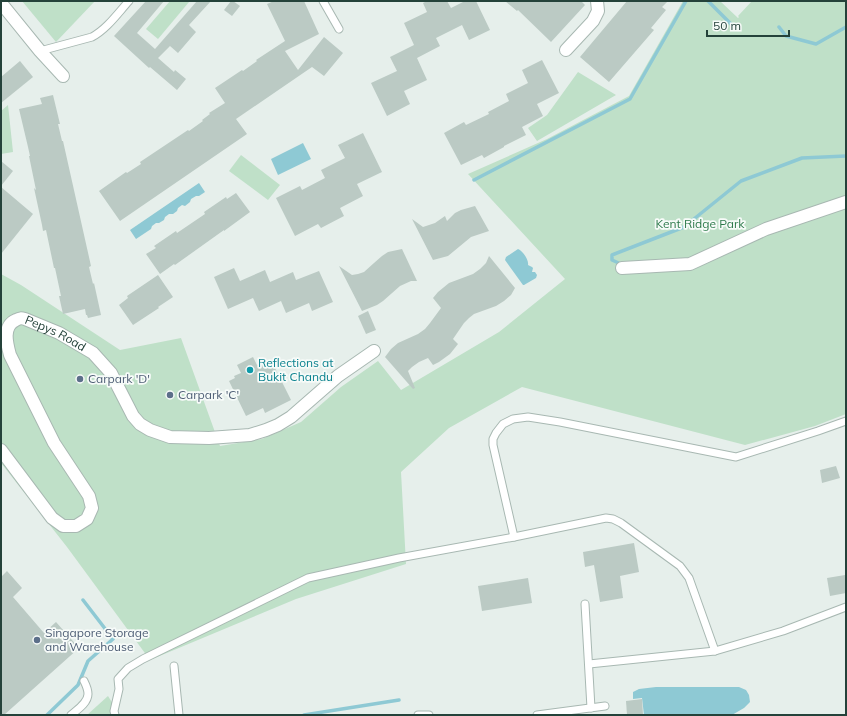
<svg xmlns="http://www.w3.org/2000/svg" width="847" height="716" font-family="Mulish,sans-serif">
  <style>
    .green { fill: #bfe0c8 }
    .water { fill: #8ec9d4 }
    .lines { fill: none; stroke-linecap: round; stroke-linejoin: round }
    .stream { stroke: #8ec9d4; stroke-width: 3.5 }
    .building { fill: #bbcac4 }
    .lane-casing { stroke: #a8b8b2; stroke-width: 9 }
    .street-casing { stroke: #a8b8b2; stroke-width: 14 }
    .lane { stroke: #fff; stroke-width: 7 }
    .street { stroke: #fff; stroke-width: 12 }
    .culture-dot { fill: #0f9aa8; stroke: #f7fbf9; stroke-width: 1.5 }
    .service-dot { fill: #5c6f8a; stroke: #f7fbf9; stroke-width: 1.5 }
    .labels { text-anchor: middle; stroke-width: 3.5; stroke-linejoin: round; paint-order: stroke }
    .park-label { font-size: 12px; fill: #2d7a4b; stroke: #f7fbf9 }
    .street-label { font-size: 12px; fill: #24423a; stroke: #f7fbf9 }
    .culture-label { font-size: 12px; fill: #0d838f; stroke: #f7fbf9; text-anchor: start }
    .service-label { font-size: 12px; fill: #4e5e75; stroke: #f7fbf9; text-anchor: start }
  </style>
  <rect width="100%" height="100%" fill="#e6efeb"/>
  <!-- green -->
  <g class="green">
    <path d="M 22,1 L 95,1 L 56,42 Z"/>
    <path d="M 170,1 L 188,1 L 189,2 L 158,39 L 146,29 Z"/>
    <path d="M 683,1 L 720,1 L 738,18 L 739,17 L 738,16 L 752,1 L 846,1 L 846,414 L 815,426 L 745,445 L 522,387 L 449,428 L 401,472 L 406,564 L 296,599 L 150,660 L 67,547 L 1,463 L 1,274 L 21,285 L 120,350 L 181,338 L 220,446 L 262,439 L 301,422 L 341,387 L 378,361 L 401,390 L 499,332 L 565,279 L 468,174 L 547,139 L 629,96 Z"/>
    <path d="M 578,72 L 616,95 L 537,141 L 528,128 L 547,115 Z"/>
    <path d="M 8,105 L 13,152 L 1,154 L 1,111 Z"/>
    <path d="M 241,155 L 280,185 L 268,200 L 229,171 Z"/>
    <path d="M 108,696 L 120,715 L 87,715 Z"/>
  </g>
  <!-- water -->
  <g class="water">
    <path d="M 303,143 L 311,159 L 278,175 L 271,159 Z"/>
    <path d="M 199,183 L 205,192 L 199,196 L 196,196 L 191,199 L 190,202 L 185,206 L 182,205 L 178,208 L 177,211 L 173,214 L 169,214 L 165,217 L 164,220 L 159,223 L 156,223 L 152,226 L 151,229 L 136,239 L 130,230 Z"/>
    <path d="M 518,249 C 523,251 529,260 528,265 L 532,267 L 533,268 L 532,272 L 535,272 L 537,275 L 536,278 L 524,285 L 523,285 L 505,260 L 506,257 Z"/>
    <path d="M 656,687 L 739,687 L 746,690 L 749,695 L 750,702 L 744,708 L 732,715 L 644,715 L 642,698 L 633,699 L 633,692 L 639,689 Z"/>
  </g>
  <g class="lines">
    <!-- stream -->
    <g class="stream">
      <path d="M 708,1 L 736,29"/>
      <path d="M 779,27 L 786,36 L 816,44 L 846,27"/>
      <path d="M 474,180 L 630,99 L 686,1"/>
      <path d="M 623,265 L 612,260 L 612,255 L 684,227 L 741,181 L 802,158 L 846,156"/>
      <path d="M 47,715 L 78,685 L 88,661 L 113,639 L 83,600"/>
      <path d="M 304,715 L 399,700"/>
    </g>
  </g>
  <!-- building -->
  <g class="building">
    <path d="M 146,1 L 164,1 L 137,33 L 155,49 L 197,1 L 211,1 L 189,25 L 196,32 L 178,53 L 170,46 L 158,58 L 174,72 L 175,70 L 186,79 L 177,90 L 150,67 L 149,68 L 114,36 Z"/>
    <path d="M 231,1 L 233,1 L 240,6 L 232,16 L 224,10 Z"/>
    <path d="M 274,1 L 304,1 L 319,34 L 285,51 L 298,70 L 324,37 L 343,53 L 324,76 L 312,67 L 236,119 L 247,134 L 120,221 L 99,191 L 126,172 L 127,173 L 141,164 L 140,162 L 188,130 L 189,131 L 203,121 L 202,120 L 210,114 L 209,113 L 225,103 L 215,88 L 242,70 L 243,71 L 257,61 L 256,60 L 285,41 L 267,4 Z"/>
    <path d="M 427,1 L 447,1 L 451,8 L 465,1 L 476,1 L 490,30 L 469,40 L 462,25 L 436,38 L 440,46 L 417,58 L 427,80 L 404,91 L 410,104 L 387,116 L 371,83 L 397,71 L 390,57 L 414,45 L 404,23 L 427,12 L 423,3 Z"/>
    <path d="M 505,1 L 581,1 L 585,5 L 551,42 L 518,10 L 517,11 Z"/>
    <path d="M 627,1 L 668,1 L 662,7 L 666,10 L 651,28 L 654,30 L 609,82 L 580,57 Z"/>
    <path d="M 542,60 L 559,93 L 537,104 L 543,116 L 522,127 L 526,135 L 504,146 L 504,147 L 484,158 L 482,155 L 461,165 L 444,133 L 464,122 L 466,125 L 489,114 L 488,112 L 509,101 L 506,94 L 528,83 L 522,70 Z"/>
    <path d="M 20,61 L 33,77 L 1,103 L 1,77 Z"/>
    <path d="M 53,95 L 60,124 L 58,124 L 62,141 L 63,141 L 91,266 L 89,267 L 93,284 L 94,283 L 101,315 L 88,318 L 87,315 L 86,315 L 85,309 L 63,314 L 59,296 L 61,296 L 55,268 L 54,268 L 46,230 L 43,231 L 42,225 L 34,188 L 36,190 L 29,156 L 30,156 L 28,147 L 19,109 L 42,104 L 40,98 Z"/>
    <path d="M 363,133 L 382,172 L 357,184 L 363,196 L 340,208 L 344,216 L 321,228 L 318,224 L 295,236 L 276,198 L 300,186 L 302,190 L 325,178 L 321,170 L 345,158 L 338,145 Z"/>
    <path d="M 1,161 L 13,171 L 1,186 Z"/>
    <path d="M 1,187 L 33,214 L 1,254 Z"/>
    <path d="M 236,193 L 250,212 L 224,231 L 224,230 L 175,265 L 174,264 L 160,274 L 146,254 L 156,248 L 154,246 L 176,231 L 177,233 L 205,214 L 204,212 L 226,197 L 227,199 Z"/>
    <path d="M 475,206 L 489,231 L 471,237 L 448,256 L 433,260 L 412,219 L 423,227 L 435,223 L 445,216 L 447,221 L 455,213 L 461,210 Z"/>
    <path d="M 402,249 L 417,281 L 411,281 L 400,286 L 383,301 L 377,305 L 362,311 L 339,266 L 352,275 L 358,274 L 364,272 L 374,263 L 382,256 L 388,252 Z"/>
    <path d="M 489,256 L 515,288 L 511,295 L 504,301 L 496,306 L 474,314 L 469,318 L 464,323 L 453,339 L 458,344 L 450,354 L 439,362 L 433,365 L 428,358 L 419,362 L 412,367 L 408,371 L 415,388 L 413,389 L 385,357 L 391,349 L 398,343 L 418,334 L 425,329 L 430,323 L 441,308 L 433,298 L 438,292 L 449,283 L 473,274 L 480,269 L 486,263 Z"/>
    <path d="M 234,268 L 240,281 L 265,270 L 270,282 L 293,272 L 296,280 L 319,271 L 333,302 L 312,311 L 309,303 L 286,313 L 281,301 L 259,311 L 253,298 L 228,309 L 214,277 Z"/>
    <path d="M 158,275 L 173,297 L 158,307 L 159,308 L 133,325 L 119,305 L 128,298 L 127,296 Z"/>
    <path d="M 368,311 L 376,330 L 366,334 L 358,316 Z"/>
    <path d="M 253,357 L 257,365 L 262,362 L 263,364 L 271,360 L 291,400 L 265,413 L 263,408 L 246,416 L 229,381 L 235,378 L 234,376 L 241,373 L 237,365 Z"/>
    <path d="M 836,466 L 840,478 L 822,483 L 820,470 Z"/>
    <path d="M 634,543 L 639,572 L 620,576 L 623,598 L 600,602 L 594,565 L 585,567 L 583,552 Z"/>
    <path d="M 7,571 L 22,588 L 13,597 L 44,633 L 56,622 L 79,648 L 4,715 L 1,715 L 1,577 Z"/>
    <path d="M 845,575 L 846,581 L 846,593 L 830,596 L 827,578 Z"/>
    <path d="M 528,578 L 532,603 L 482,611 L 478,586 Z"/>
    <path d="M 642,699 L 643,715 L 627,715 L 626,701 Z"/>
  </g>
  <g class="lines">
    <!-- lane casing -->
    <g class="lane-casing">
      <g id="lane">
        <path d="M 323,1 L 339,29"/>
        <path d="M 40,51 L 92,37 C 107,29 118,13 129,1"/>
        <path d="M 514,537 L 493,445 L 493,439 L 496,433 L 503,424 L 513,419 L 528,417 L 560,422 L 736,457 L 818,431 L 846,421"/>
        <path d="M 585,604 L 591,708"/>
        <path d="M 589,664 L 715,651 L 783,631 L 846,607"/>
        <path d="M 174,666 L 179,715"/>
        <path d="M 71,715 C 77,710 88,703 88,694 C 88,690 86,685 84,681"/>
        <path d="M 115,715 L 114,711 L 119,689 L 118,679 L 128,668 L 143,659 L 308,578 L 399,558 L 514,537 L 606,518 L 613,519 L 621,523 L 680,566 L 689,578 L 715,651"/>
        <path d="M 418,715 L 429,715"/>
        <path d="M 537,715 L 605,706"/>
      </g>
    </g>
    <!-- street casing -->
    <g class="street-casing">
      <g id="street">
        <path d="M 1,3 L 40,51 L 63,76"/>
        <path d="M 566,50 L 593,21 L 598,11 L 597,1"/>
        <path d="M 622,268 L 690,264 L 766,229 L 846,202"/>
        <path id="s1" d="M 1,450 L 52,518 L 63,526 L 76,526 L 87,519 L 92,508 L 89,496 L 54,443 L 10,355 C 7,344 2,326 16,320 C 20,318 21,318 25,319 L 59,333 L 93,353 L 111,373 L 133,416 L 140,424 L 150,430 L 170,437 L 209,438 L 250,435 L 266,430 L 278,425 L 291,417 L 338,376 L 374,351"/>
      </g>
    </g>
    <!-- lane -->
    <use href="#lane" class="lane"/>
    <!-- street -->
    <use href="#street" class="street"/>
  </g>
  <!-- markers -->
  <circle class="culture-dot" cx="250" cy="370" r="4"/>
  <g class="service-dot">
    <circle cx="80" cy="379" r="4"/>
    <circle cx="170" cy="395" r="4"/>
    <circle cx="37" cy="640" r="4"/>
  </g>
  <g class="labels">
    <!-- park labels -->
    <g class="park-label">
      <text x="700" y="228">Kent Ridge Park</text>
    </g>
    <!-- street labels -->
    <g class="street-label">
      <text dy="4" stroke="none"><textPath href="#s1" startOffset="393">Pepys Road</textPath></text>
    </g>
    <!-- culture labels -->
    <g class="culture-label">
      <text x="258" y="367">Reflections at<tspan x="258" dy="14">Bukit Chandu</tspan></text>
    </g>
    <!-- service labels -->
    <g class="service-label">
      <text x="88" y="383">Carpark 'D'</text>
      <text x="178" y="399">Carpark 'C'</text>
      <text x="45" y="637">Singapore Storage<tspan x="45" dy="14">and Warehouse</tspan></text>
    </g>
  </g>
  <!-- border -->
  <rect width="847" height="716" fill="none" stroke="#24423a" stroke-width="4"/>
  <!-- scale -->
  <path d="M707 30v6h82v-6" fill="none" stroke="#24423a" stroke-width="2"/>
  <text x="713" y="30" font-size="12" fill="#24423a" stroke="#f7fbf9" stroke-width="3" paint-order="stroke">50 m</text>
</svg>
